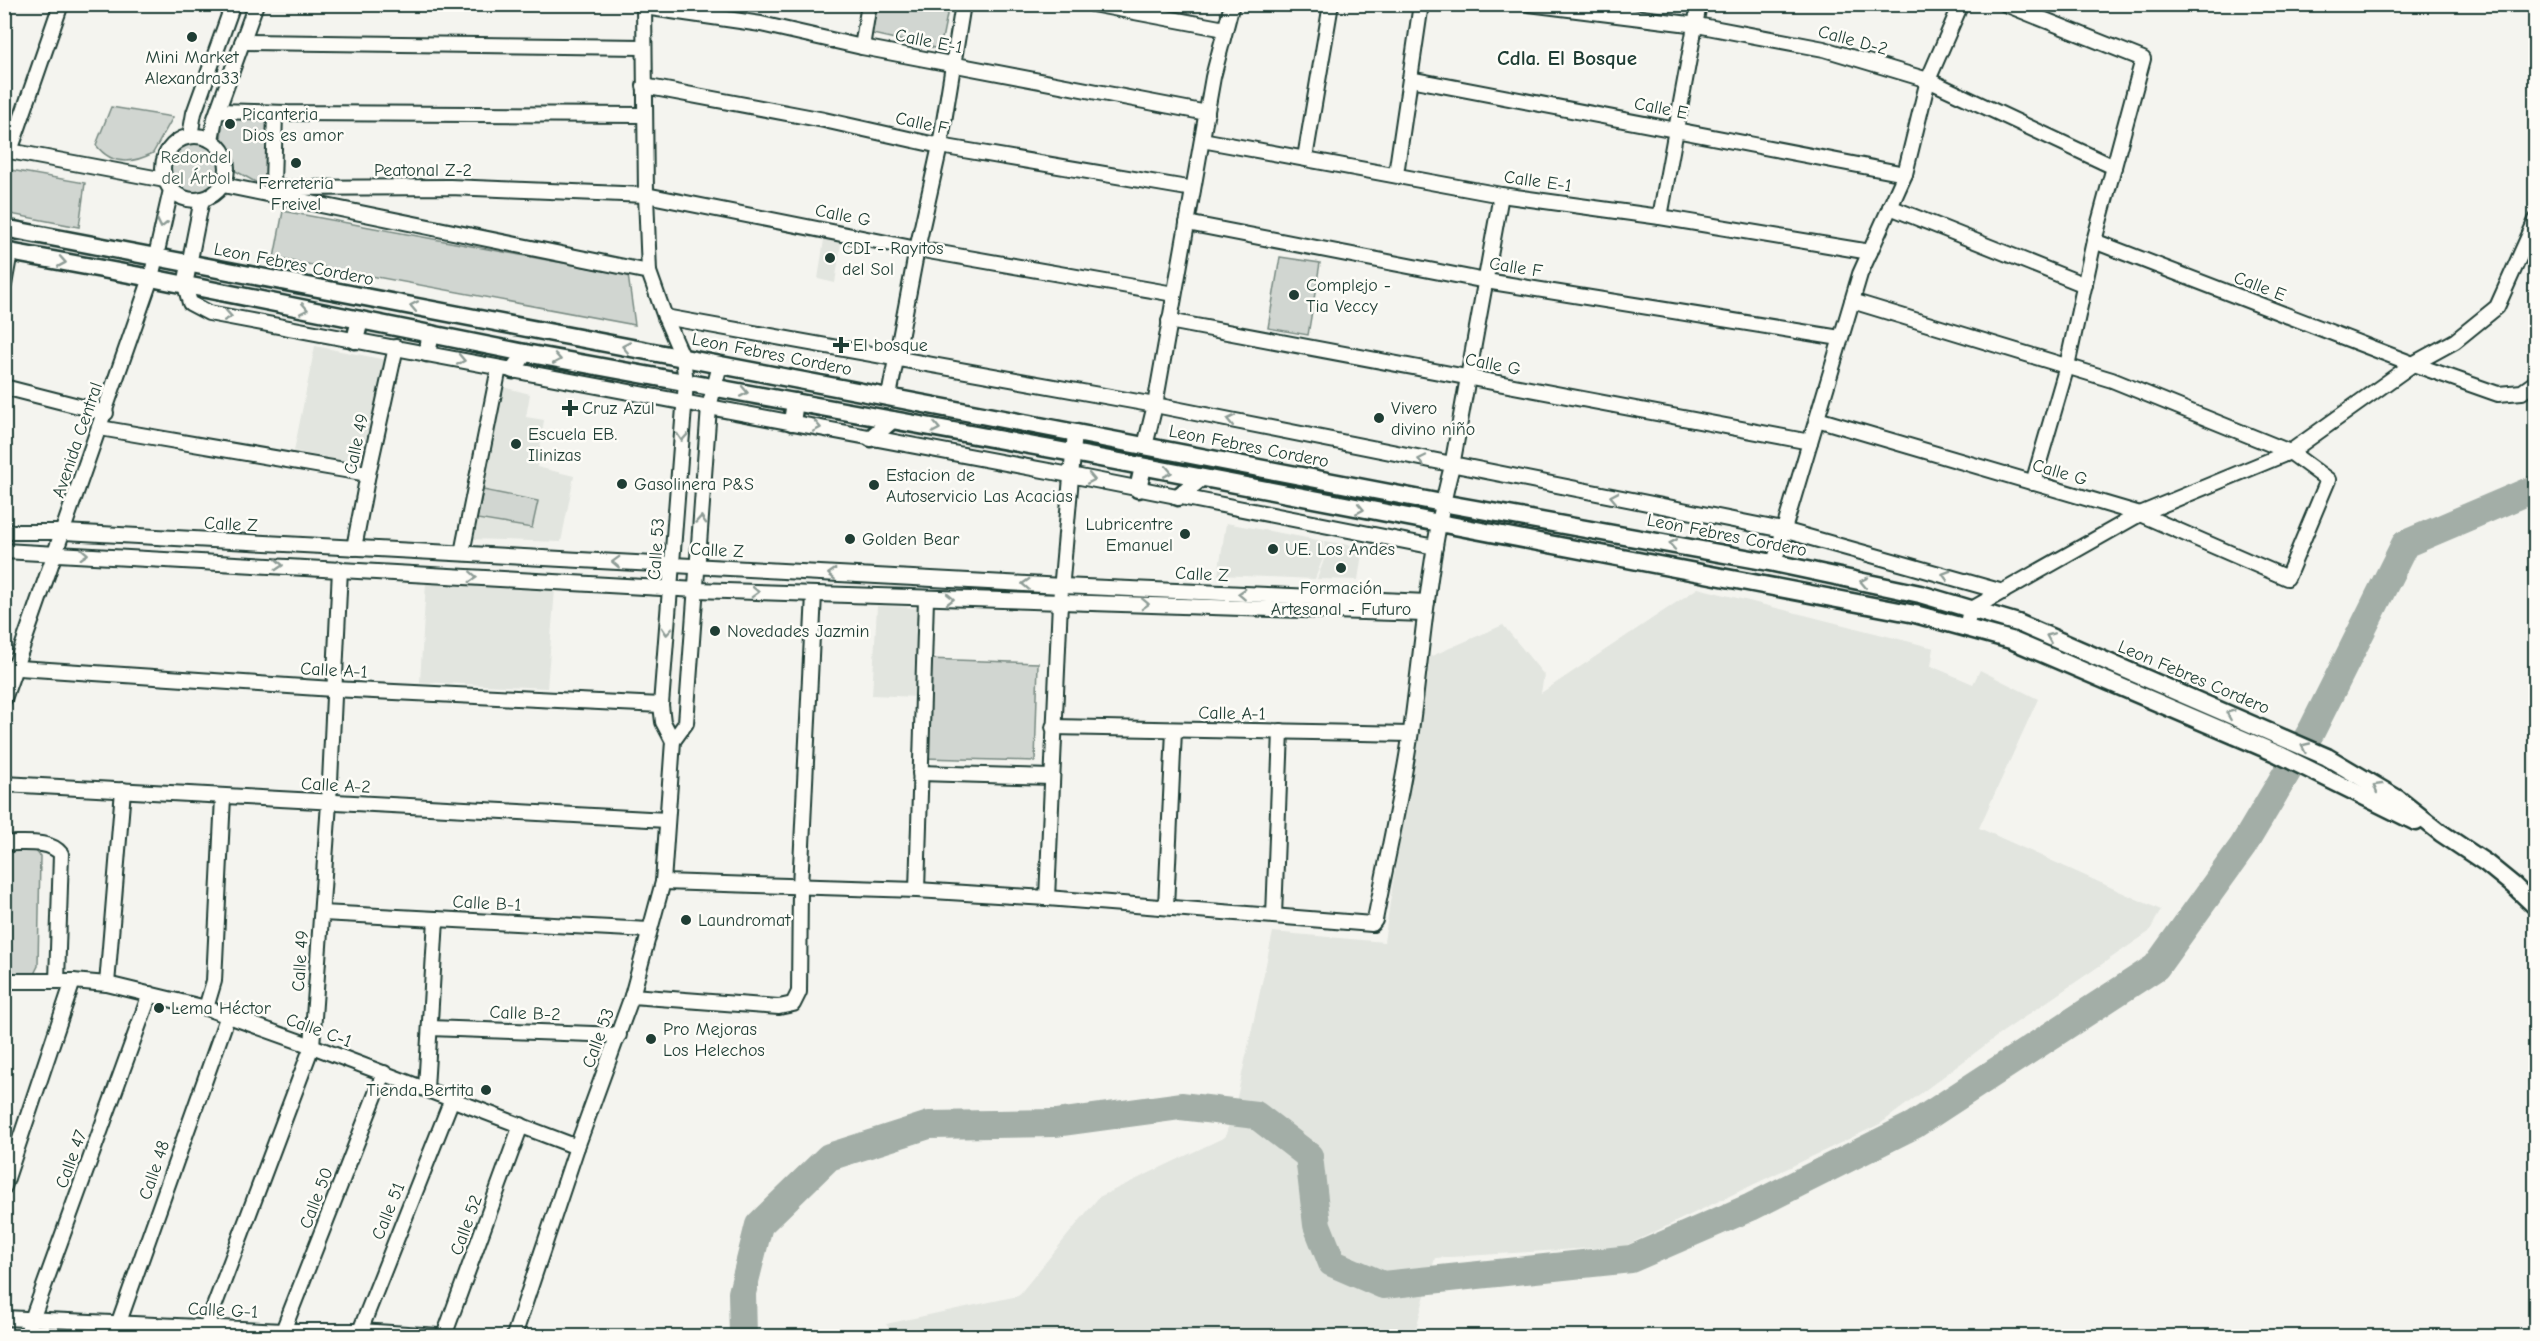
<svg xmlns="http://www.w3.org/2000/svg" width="2540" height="1341" font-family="'Comic Neue',sans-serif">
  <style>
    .built { fill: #e2e5df }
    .green { fill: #d1d6d1; stroke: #788a82; stroke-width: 1.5 }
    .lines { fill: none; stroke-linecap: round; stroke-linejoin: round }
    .river { stroke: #a3aea7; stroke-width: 28 }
    .minor-casing { stroke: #1f3d34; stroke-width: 18 }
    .tertiary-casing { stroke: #1f3d34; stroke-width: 21 }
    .minor { stroke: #fdfcf7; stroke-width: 14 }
    .tertiary { stroke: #fdfcf7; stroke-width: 16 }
    .oneway { stroke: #8e9c96 }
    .poi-dot { fill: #1f3d34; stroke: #fdfcf7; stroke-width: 2 }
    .labels { text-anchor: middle; stroke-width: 5; stroke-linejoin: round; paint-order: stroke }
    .street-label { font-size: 18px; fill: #1f3d34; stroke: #fdfcf7 }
    .poi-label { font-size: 18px; fill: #1f3d34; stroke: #fdfcf7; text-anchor: start }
    .park-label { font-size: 18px; fill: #435c53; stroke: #fdfcf7 }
    .quarter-label { font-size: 21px; font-weight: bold; fill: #1f3d34; stroke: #fdfcf7 }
  </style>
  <rect width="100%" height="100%" fill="#f4f4ef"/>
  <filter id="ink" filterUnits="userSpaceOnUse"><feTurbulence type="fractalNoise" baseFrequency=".0167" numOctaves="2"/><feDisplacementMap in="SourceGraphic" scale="12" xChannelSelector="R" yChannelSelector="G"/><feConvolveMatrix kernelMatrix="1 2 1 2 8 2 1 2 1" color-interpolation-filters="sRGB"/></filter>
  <g filter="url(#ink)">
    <!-- built -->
    <g class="built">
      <path d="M 825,233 L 842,237 L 835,283 L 818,279 Z"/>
      <path d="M 315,346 L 387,360 L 363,465 L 294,451 Z"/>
      <path d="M 503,387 L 530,394 L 526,417 L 544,420 L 537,467 L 574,476 L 561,542 L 471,539 Z"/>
      <path d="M 1226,523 L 1323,541 L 1323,558 L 1315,579 L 1218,575 Z"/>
      <path d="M 1324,541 L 1363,547 L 1358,580 L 1317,579 L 1325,557 Z"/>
      <path d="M 426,583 L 555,589 L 547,688 L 420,682 Z"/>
      <path d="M 1698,588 L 1934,648 L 1931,666 L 1973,684 L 1980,670 L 2038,699 L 1979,828 L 2161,910 L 2149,932 L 2004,1031 L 1880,1124 L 1625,1246 L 1435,1258 L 1414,1336 L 895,1336 L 886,1324 L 1018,1296 L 1099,1197 L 1225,1137 L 1236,1102 L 1273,932 L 1384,942 L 1427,658 L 1503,625 L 1544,675 L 1541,693 Z"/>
      <path d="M 877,606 L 921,608 L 917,697 L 872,695 Z"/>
    </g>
    <!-- green -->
    <g class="green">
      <path d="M 874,5 L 949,5 L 940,49 L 868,33 Z"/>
      <path d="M 111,107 L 173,117 L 153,153 C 132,164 111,165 96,145 Z"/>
      <path d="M 223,114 L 271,117 L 269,186 L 259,184 L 232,169 L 231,156 L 221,140 Z"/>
      <circle cx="195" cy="167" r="28"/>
      <path d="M 5,169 L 85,183 L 79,227 L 5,213 Z"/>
      <path d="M 283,211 L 628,275 L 635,325 L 274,258 Z"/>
      <path d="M 1280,257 L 1320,263 L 1308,335 L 1268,328 Z"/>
      <path d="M 483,490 L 538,501 L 532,528 L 477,519 Z"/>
      <path d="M 927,659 L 1038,663 L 1035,761 L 923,758 Z"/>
      <path d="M 5,848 L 36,851 L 40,856 L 38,966 L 34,974 L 5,973 Z"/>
    </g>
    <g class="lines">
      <!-- river -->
      <path class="river" d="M 743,1336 L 742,1293 L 759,1225 L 829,1157 L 929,1125 L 1056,1123 L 1181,1106 L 1256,1115 L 1309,1156 L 1317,1225 L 1332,1263 L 1383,1285 L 1631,1259 L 1751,1207 L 1914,1125 L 2156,967 L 2243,846 L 2312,730 L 2405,544 L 2536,488"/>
      <!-- minor casing -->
      <g class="minor-casing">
        <g id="minor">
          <path d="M 644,4 L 646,195 L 649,272"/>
          <path d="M 1092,4 L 1225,29"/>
          <path d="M 1529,4 L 1697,25 L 1824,49 L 1928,80 L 2114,167"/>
          <path d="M 2005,4 L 2143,59 L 2094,241 L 2067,366 L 2033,483"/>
          <path d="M 644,7 L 761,24 L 862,47 L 1207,113"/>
          <path d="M 242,42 L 643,47"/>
          <path d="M 862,47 L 869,4"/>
          <path d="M 1410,79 L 1905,174"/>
          <path d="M 644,86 L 824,120 L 940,146 L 1193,189"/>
          <path d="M 218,111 L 287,113 L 644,115"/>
          <path d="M 275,113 L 273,184 L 278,188 L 450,187 L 646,195 L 917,249 L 1174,294"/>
          <circle cx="195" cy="168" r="32"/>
          <path d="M 190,136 L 194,113 L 233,4"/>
          <path d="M 211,140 L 215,118 L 256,4"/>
          <path d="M 1202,140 L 1501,195 L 1660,217 L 1870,252"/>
          <path d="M 4,150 L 165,180"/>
          <path d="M 10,151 L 61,4"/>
          <path d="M 1305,158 L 1331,4"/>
          <path d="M 1396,174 L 1421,4"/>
          <path d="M 223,185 L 649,272 L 665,317 L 683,358 L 686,382 L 661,705 L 663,722 L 673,741"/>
          <path d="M 202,199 L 185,285 L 190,303 L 209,313 L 1070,475 L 1435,547"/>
          <path d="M 1890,207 L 2085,285"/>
          <path d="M 1660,217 L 1699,4"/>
          <path d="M 1187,223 L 1486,281 L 1840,338"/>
          <path d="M 2094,241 L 2413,364 L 2498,394 L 2522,392 L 2536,382"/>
          <path d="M 4,285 L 10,252"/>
          <path d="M 665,317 L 1155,405 L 1783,530 L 2003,592"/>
          <path d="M 1169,321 L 1810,442"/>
          <path d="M 4,387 L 106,413"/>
          <path d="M 889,396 L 917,249 L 940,146 L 963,4"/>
          <path d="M 1817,419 L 2140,514 L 2287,578 L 2328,480 L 2290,452 L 2112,380 L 1852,301"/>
          <path d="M 100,428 L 368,474"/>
          <path d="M 1145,446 L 1155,405 L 1213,77 L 1232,4"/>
          <path d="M 4,532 L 64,532 L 1062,586 L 1427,602"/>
          <path d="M 354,548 L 368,474 L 396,347"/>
          <path d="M 4,551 L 697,590 L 1425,614"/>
          <path d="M 462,553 L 499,368"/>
          <path d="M 1774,563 L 1860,274 L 1905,174 L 1928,80 L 1961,4"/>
          <path d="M 1966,628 L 1970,610 L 2140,514 L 2290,452 L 2413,364 L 2455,341 L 2497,307 L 2536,220"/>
          <path d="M 4,667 L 333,689 L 661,705"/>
          <path d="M 4,699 L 151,278 L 171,190"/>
          <path d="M 1053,727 L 1410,734"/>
          <path d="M 920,773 L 1051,777"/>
          <path d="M 4,784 L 667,820"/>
          <path d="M 4,843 C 22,844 50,839 61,854 L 57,981"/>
          <path d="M 663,882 L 917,890 L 1047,898 L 1372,924 L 1375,920 C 1387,857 1402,794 1411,731 C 1423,643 1429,552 1452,466 L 1501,195"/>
          <path d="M 917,890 L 926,599"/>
          <path d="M 1047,898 L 1060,602 L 1075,432"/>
          <path d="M 1166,907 L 1174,730"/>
          <path d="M 322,913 L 649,930"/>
          <path d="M 1274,916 L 1281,731"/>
          <path d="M 4,981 L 73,981 L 107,984 L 206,1008 L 312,1046 L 577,1147"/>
          <path d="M 107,984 L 123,790"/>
          <path d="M 632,996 L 779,1007 L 793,1004 L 799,992 L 800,887 L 814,594"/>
          <path d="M 206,1008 L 214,981 L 223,797"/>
          <path d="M 430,1028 L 619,1035"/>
          <path d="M 426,1089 L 436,919"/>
          <path d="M 4,1187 L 73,981"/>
          <path d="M 4,1318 L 283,1331 L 360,1331 L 439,1336"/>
          <path d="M 26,1336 L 150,994"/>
          <path d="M 114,1336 L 228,1015"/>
          <path d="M 203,1336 L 312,1046 L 329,803 L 340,569"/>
          <path d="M 281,1336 L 384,1073"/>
          <path d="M 358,1336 L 452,1099"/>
          <path d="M 444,1336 L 521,1125"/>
          <path d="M 514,1336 L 577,1147 L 632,996 L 663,882 L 673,741 L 686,723 L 709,407 L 720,365"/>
        </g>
      </g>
      <!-- tertiary casing -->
      <g class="tertiary-casing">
        <g id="tertiary">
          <path d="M 4,228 L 1442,503 L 1774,563 L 1920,594 L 2018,623 L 2327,757 L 2398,799 L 2441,833 L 2486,863 L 2513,885 L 2536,907"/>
          <path d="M 4,251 L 151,278 L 525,353 L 1073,453 L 1915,614 L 2011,640 L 2278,754 L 2416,822"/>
          <path d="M 355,340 L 360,320"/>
          <path d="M 427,353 L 431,334"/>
          <path d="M 513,370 L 525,353"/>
          <path d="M 792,422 L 795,402"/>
          <path d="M 871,438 L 892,420"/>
          <path d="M 1138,489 L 1143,467"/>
          <path d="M 1178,497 L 1201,478"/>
        </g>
      </g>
      <!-- minor -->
      <use href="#minor" class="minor"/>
      <!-- tertiary -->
      <use href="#tertiary" class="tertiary"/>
    </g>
    <!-- one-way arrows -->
    <defs><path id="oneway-chevron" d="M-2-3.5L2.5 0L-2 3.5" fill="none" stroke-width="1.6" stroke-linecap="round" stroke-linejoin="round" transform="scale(1.5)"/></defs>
    <g class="oneway">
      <use href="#oneway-chevron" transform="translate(162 224) rotate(103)"/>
      <use href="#oneway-chevron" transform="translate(62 262) rotate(10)"/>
      <use href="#oneway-chevron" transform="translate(414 306) rotate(-169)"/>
      <use href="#oneway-chevron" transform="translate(304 309) rotate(11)"/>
      <use href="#oneway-chevron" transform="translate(228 316) rotate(10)"/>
      <use href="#oneway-chevron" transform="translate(626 347) rotate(-169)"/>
      <use href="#oneway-chevron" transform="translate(557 359) rotate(10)"/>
      <use href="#oneway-chevron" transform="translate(461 360) rotate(11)"/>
      <use href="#oneway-chevron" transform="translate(744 392) rotate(11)"/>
      <use href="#oneway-chevron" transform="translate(1231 420) rotate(-168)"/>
      <use href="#oneway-chevron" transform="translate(817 427) rotate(11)"/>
      <use href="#oneway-chevron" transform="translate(936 428) rotate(11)"/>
      <use href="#oneway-chevron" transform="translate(682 437) rotate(94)"/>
      <use href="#oneway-chevron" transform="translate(1422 460) rotate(-168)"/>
      <use href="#oneway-chevron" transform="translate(1168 472) rotate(11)"/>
      <use href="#oneway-chevron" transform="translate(1091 479) rotate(11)"/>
      <use href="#oneway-chevron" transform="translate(1614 497) rotate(-169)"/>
      <use href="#oneway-chevron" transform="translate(1360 509) rotate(11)"/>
      <use href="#oneway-chevron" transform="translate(701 520) rotate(-86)"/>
      <use href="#oneway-chevron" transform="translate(1673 544) rotate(-170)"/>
      <use href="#oneway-chevron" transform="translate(84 554) rotate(3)"/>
      <use href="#oneway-chevron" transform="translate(616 562) rotate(-178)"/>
      <use href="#oneway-chevron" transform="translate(279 565) rotate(3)"/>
      <use href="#oneway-chevron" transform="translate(832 574) rotate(-177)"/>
      <use href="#oneway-chevron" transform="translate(1946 575) rotate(-164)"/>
      <use href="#oneway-chevron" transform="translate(473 577) rotate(3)"/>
      <use href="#oneway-chevron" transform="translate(1864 582) rotate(-168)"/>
      <use href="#oneway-chevron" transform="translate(1026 584) rotate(-177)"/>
      <use href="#oneway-chevron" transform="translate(755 592) rotate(2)"/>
      <use href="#oneway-chevron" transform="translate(1242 594) rotate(-177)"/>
      <use href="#oneway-chevron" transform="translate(950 599) rotate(1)"/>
      <use href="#oneway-chevron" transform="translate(1145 604) rotate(2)"/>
      <use href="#oneway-chevron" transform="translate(667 631) rotate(95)"/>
      <use href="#oneway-chevron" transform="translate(2050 637) rotate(-157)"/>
      <use href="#oneway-chevron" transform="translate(2230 714) rotate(-157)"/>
      <use href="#oneway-chevron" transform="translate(2305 747) rotate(-155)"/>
      <use href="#oneway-chevron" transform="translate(2377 787) rotate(-149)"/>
    </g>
  </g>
  <!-- markers -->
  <g class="poi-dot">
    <circle cx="192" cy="37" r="6"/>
    <circle cx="230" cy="124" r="6"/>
    <circle cx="296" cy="163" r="6"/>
    <circle cx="830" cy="258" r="6"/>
    <circle cx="1294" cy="295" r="6"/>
    <path d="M838 336h6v6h6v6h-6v6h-6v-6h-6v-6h6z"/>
    <path d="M567 399h6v6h6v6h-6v6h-6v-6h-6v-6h6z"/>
    <circle cx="1379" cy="418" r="6"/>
    <circle cx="516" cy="444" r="6"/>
    <circle cx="622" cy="484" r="6"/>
    <circle cx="874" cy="485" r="6"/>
    <circle cx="1185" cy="534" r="6"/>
    <circle cx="850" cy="539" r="6"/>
    <circle cx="1273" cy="549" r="6"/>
    <circle cx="1341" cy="568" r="6"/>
    <circle cx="715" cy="631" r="6"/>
    <circle cx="686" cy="920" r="6"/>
    <circle cx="159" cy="1008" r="6"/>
    <circle cx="651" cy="1039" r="6"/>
    <circle cx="486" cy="1090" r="6"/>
  </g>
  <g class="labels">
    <!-- street labels -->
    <g class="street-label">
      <text transform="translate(1853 40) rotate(15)" y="6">Calle D-2</text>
      <text transform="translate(929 41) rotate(11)" y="6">Calle E-1</text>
      <text transform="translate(1661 108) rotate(11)" y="6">Calle E</text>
      <text transform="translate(922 123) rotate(12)" y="6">Calle F</text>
      <text x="423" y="176">Peatonal Z-2</text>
      <text transform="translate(1538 181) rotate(8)" y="6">Calle E-1</text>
      <text transform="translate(843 215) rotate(11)" y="6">Calle G</text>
      <text transform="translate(294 264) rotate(11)" y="6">Leon Febres Cordero</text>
      <text transform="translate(1516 267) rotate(9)" y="6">Calle F</text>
      <text transform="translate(2260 286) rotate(21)" y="6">Calle E</text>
      <text transform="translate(772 354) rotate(11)" y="6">Leon Febres Cordero</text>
      <text transform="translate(1493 364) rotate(11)" y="6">Calle G</text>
      <text transform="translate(77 440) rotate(-71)" y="6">Avenida Central</text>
      <text transform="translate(356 444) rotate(-78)" y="6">Calle 49</text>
      <text transform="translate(1249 446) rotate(11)" y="6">Leon Febres Cordero</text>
      <text transform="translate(2060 472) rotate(16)" y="6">Calle G</text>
      <text transform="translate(231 524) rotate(3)" y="6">Calle Z</text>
      <text transform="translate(1727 535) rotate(11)" y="6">Leon Febres Cordero</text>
      <text transform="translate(656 549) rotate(-86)" y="6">Calle 53</text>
      <text transform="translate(717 550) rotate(3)" y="6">Calle Z</text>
      <text transform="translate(1202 574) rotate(3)" y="6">Calle Z</text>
      <text transform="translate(334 670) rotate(3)" y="6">Calle A-1</text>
      <text transform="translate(2194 677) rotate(23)" y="6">Leon Febres Cordero</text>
      <text transform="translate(1232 713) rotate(1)" y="6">Calle A-1</text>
      <text transform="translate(336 785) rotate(3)" y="6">Calle A-2</text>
      <text transform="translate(487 903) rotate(3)" y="6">Calle B-1</text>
      <text transform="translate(300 961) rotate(-86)" y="6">Calle 49</text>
      <text transform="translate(525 1013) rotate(2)" y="6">Calle B-2</text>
      <text transform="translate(319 1030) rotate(20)" y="6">Calle C-1</text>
      <text transform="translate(598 1038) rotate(-70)" y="6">Calle 53</text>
      <text transform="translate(71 1159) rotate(-70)" y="6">Calle 47</text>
      <text transform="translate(154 1170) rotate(-71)" y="6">Calle 48</text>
      <text transform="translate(316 1198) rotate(-69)" y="6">Calle 50</text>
      <text transform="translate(388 1211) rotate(-68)" y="6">Calle 51</text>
      <text transform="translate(466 1225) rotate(-70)" y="6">Calle 52</text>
      <text transform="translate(223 1310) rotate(3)" y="6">Calle G-1</text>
    </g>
    <!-- poi labels -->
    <g class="poi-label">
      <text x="192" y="63" text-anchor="middle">Mini Market<tspan x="192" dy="21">Alexandra33</tspan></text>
      <text x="242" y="120">Picanteria<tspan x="242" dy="21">Dios es amor</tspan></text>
      <text x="296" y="189" text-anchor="middle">Ferreteria<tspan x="296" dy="21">Freivel</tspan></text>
      <text x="842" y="254">CDI - Rayitos<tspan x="842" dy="21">del Sol</tspan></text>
      <text x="1306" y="291">Complejo -<tspan x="1306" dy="21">Tia Veccy</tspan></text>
      <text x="853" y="351">El bosque</text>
      <text x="582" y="414">Cruz Azul</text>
      <text x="1391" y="414">Vivero<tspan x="1391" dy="21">divino niño</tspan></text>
      <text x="528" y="440">Escuela EB.<tspan x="528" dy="21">Ilinizas</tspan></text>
      <text x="886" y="481">Estacion de<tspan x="886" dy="21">Autoservicio Las Acacias</tspan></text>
      <text x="634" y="490">Gasolinera P&amp;S</text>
      <text x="1173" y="530" text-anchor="end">Lubricentre<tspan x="1173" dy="21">Emanuel</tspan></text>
      <text x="862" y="545">Golden Bear</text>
      <text x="1285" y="555">UE. Los Andes</text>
      <text x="1341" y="594" text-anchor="middle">Formación<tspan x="1341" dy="21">Artesanal - Futuro</tspan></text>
      <text x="727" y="637">Novedades Jazmin</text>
      <text x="698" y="926">Laundromat</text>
      <text x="171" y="1014">Lema Héctor</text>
      <text x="663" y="1035">Pro Mejoras<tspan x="663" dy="21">Los Helechos</tspan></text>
      <text x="474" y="1096" text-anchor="end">Tienda Bertita</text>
    </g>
    <!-- park labels -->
    <g class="park-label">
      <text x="196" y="163">Redondel<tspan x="196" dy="21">del Árbol</tspan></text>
    </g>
    <!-- quarter labels -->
    <g class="quarter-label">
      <text x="1567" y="65">Cdla. El Bosque</text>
    </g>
  </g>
  <!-- margin -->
  <rect width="2540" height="1341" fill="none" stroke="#fdfcf7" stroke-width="24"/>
  <rect x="12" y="12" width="2516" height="1317" fill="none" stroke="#1f3d34" stroke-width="2" filter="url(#ink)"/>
</svg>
